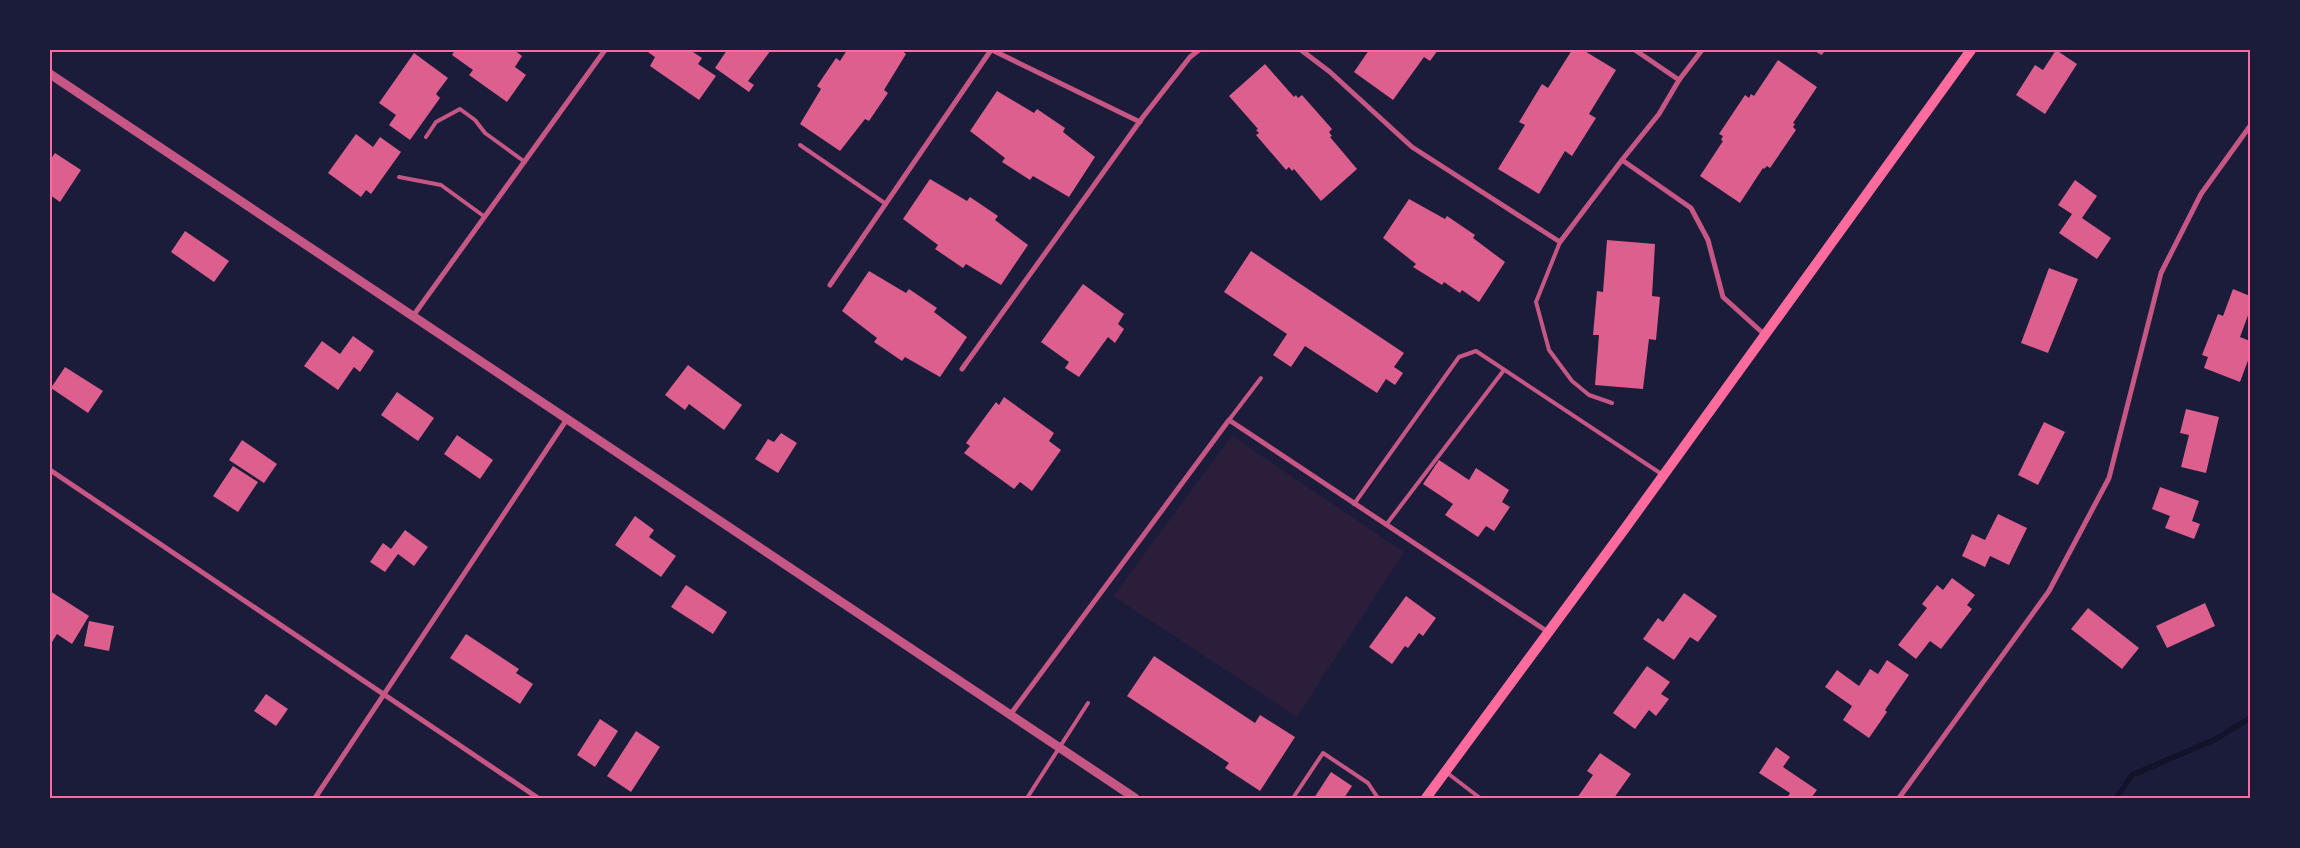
<svg xmlns="http://www.w3.org/2000/svg" width="2300" height="848" font-family="'Roboto Condensed',sans-serif">
  <style>
    .green { fill: #2a1e3b }
    .lines { fill: none; stroke-linecap: round; stroke-linejoin: round }
    .stream { stroke: #12122b; stroke-width: 5.5 }
    .building { fill: #dd5f8e }
    .service { stroke: #c65784; stroke-width: 4 }
    .minor { stroke: #c65784; stroke-width: 5 }
    .tertiary { stroke: #c65784; stroke-width: 9 }
    .secondary { stroke: #ff6b9d; stroke-width: 10 }
    .neatline { fill: none; stroke: #ff6b9d; stroke-width: 2 }
  </style>
  <rect width="100%" height="100%" fill="#1b1b3a"/>
  <!-- green -->
  <path class="green" d="M 1232,436 L 1404,552 L 1297,717 L 1113,596 Z"/>
  <g class="lines">
    <!-- stream -->
    <path class="stream" d="M 2116,798 L 2132,775 L 2216,739 L 2250,718"/>
  </g>
  <!-- building -->
  <g class="building">
    <path d="M 455,50 L 514,50 L 522,56 L 515,67 L 526,75 L 507,102 L 469,75 L 473,70 L 452,55 Z"/>
    <path d="M 645,50 L 690,50 L 702,58 L 698,64 L 716,76 L 699,100 L 650,66 L 655,57 Z"/>
    <path d="M 727,50 L 771,50 L 748,81 L 754,85 L 749,92 L 715,68 Z"/>
    <path d="M 847,50 L 901,50 L 906,54 L 884,90 L 888,93 L 869,121 L 865,119 L 840,151 L 800,124 L 821,89 L 817,86 L 836,58 L 840,61 Z"/>
    <path d="M 1369,50 L 1438,50 L 1430,61 L 1424,57 L 1393,100 L 1354,72 Z"/>
    <path d="M 1572,50 L 1583,50 L 1616,70 L 1589,114 L 1596,118 L 1572,156 L 1565,151 L 1539,194 L 1498,169 L 1525,125 L 1519,122 L 1542,84 L 1548,88 Z"/>
    <path d="M 2056,50 L 2077,64 L 2045,114 L 2016,95 L 2035,65 L 2043,70 Z"/>
    <path d="M 414,53 L 448,78 L 436,94 L 440,98 L 410,140 L 389,125 L 396,115 L 379,103 Z"/>
    <path d="M 1778,60 L 1817,87 L 1793,123 L 1795,124 L 1793,127 L 1796,130 L 1770,168 L 1767,166 L 1764,169 L 1763,168 L 1740,203 L 1700,176 L 1723,141 L 1721,140 L 1723,136 L 1719,134 L 1745,95 L 1749,98 L 1751,94 L 1754,96 Z"/>
    <path d="M 1265,64 L 1294,97 L 1296,95 L 1298,98 L 1302,95 L 1332,129 L 1329,132 L 1332,136 L 1330,137 L 1357,169 L 1321,201 L 1294,169 L 1292,171 L 1289,167 L 1286,170 L 1256,135 L 1259,133 L 1256,130 L 1258,129 L 1229,96 Z"/>
    <path d="M 997,91 L 1034,113 L 1037,109 L 1065,128 L 1063,132 L 1095,157 L 1069,197 L 1033,176 L 1030,180 L 1002,162 L 1005,158 L 970,131 Z"/>
    <path d="M 356,134 L 373,147 L 380,137 L 401,152 L 371,194 L 366,190 L 361,197 L 328,173 Z"/>
    <path d="M 55,153 L 81,170 L 60,202 L 50,195 L 50,160 Z"/>
    <path d="M 930,179 L 967,201 L 970,197 L 998,216 L 995,220 L 1028,245 L 1001,285 L 966,264 L 963,268 L 935,249 L 938,245 L 903,219 Z"/>
    <path d="M 2075,180 L 2097,196 L 2082,218 L 2111,238 L 2097,259 L 2059,233 L 2072,214 L 2058,205 Z"/>
    <path d="M 1409,199 L 1445,219 L 1447,216 L 1475,235 L 1473,238 L 1505,262 L 1479,302 L 1462,290 L 1460,293 L 1444,282 L 1442,285 L 1413,267 L 1416,264 L 1383,238 Z"/>
    <path d="M 185,231 L 229,261 L 214,282 L 171,252 Z"/>
    <path d="M 1607,240 L 1655,244 L 1652,296 L 1660,297 L 1656,340 L 1649,339 L 1643,389 L 1595,385 L 1599,335 L 1593,335 L 1597,291 L 1603,292 Z"/>
    <path d="M 1251,251 L 1404,353 L 1394,367 L 1403,373 L 1395,385 L 1386,379 L 1377,393 L 1305,346 L 1291,367 L 1273,355 L 1287,334 L 1224,292 Z"/>
    <path d="M 2049,268 L 2078,279 L 2048,353 L 2021,343 Z"/>
    <path d="M 869,271 L 906,293 L 909,289 L 937,308 L 934,312 L 967,337 L 940,377 L 905,357 L 902,361 L 874,342 L 877,338 L 842,311 Z"/>
    <path d="M 1083,284 L 1124,314 L 1118,324 L 1124,329 L 1115,343 L 1108,337 L 1079,377 L 1065,368 L 1069,362 L 1041,342 Z"/>
    <path d="M 2233,289 L 2250,296 L 2250,310 L 2240,337 L 2250,341 L 2250,355 L 2240,382 L 2204,368 L 2208,357 L 2202,355 L 2218,314 L 2223,316 Z"/>
    <path d="M 353,336 L 374,351 L 360,372 L 354,367 L 338,390 L 304,366 L 322,341 L 340,354 Z"/>
    <path d="M 688,365 L 742,405 L 724,430 L 689,404 L 685,410 L 665,395 Z"/>
    <path d="M 65,367 L 103,391 L 88,413 L 51,388 Z"/>
    <path d="M 397,392 L 434,418 L 418,441 L 381,415 Z"/>
    <path d="M 1004,397 L 1054,433 L 1049,441 L 1061,450 L 1032,491 L 1020,482 L 1014,489 L 964,453 L 970,446 L 966,443 L 996,402 L 999,405 Z"/>
    <path d="M 2186,409 L 2219,417 L 2206,473 L 2181,467 L 2189,435 L 2180,433 Z"/>
    <path d="M 2044,422 L 2065,432 L 2038,485 L 2018,475 Z"/>
    <path d="M 781,433 L 797,443 L 778,473 L 755,459 L 768,439 L 774,442 Z"/>
    <path d="M 457,435 L 493,460 L 480,479 L 444,454 Z"/>
    <path d="M 242,440 L 277,464 L 264,483 L 229,460 Z"/>
    <path d="M 1439,460 L 1469,480 L 1476,468 L 1509,490 L 1502,502 L 1510,507 L 1494,531 L 1486,526 L 1478,537 L 1445,515 L 1453,504 L 1423,484 Z"/>
    <path d="M 233,466 L 258,482 L 238,512 L 213,496 Z"/>
    <path d="M 2160,487 L 2199,501 L 2192,521 L 2200,524 L 2194,539 L 2165,528 L 2170,516 L 2152,509 Z"/>
    <path d="M 1998,514 L 2027,528 L 2009,565 L 1990,556 L 1985,567 L 1962,556 L 1972,534 L 1985,540 Z"/>
    <path d="M 635,516 L 654,530 L 649,537 L 676,556 L 661,577 L 615,545 Z"/>
    <path d="M 405,530 L 428,547 L 414,566 L 398,554 L 385,572 L 370,562 L 383,543 L 391,549 Z"/>
    <path d="M 1952,578 L 1975,595 L 1967,605 L 1972,609 L 1941,649 L 1930,641 L 1916,659 L 1898,645 L 1927,608 L 1922,604 L 1937,585 L 1943,590 Z"/>
    <path d="M 686,585 L 727,612 L 713,634 L 671,607 Z"/>
    <path d="M 50,591 L 89,616 L 72,644 L 57,634 L 52,642 L 50,641 Z"/>
    <path d="M 1684,593 L 1717,616 L 1698,642 L 1690,637 L 1674,660 L 1643,639 L 1658,618 L 1663,622 Z"/>
    <path d="M 1406,596 L 1436,618 L 1423,636 L 1419,633 L 1408,648 L 1405,646 L 1392,664 L 1369,647 Z"/>
    <path d="M 2205,603 L 2215,626 L 2167,648 L 2156,626 Z"/>
    <path d="M 2088,608 L 2139,648 L 2122,669 L 2071,629 Z"/>
    <path d="M 89,621 L 114,626 L 109,651 L 84,646 Z"/>
    <path d="M 466,634 L 519,669 L 516,673 L 533,684 L 520,704 L 450,658 Z"/>
    <path d="M 1154,656 L 1255,723 L 1260,715 L 1295,737 L 1260,791 L 1225,768 L 1229,763 L 1127,696 Z"/>
    <path d="M 1887,660 L 1909,675 L 1885,710 L 1887,712 L 1869,738 L 1843,720 L 1852,706 L 1825,687 L 1837,670 L 1859,686 L 1870,669 L 1878,674 Z"/>
    <path d="M 1647,666 L 1670,682 L 1661,694 L 1669,699 L 1656,716 L 1649,710 L 1635,729 L 1613,713 Z"/>
    <path d="M 266,694 L 288,709 L 276,726 L 254,711 Z"/>
    <path d="M 600,719 L 618,731 L 595,767 L 577,755 Z"/>
    <path d="M 636,731 L 660,747 L 631,792 L 607,776 Z"/>
    <path d="M 1776,747 L 1790,757 L 1783,767 L 1817,790 L 1811,798 L 1787,798 L 1790,793 L 1759,773 Z"/>
    <path d="M 1600,753 L 1631,774 L 1614,798 L 1577,798 L 1593,775 L 1587,771 Z"/>
    <path d="M 1331,772 L 1352,786 L 1344,798 L 1314,798 Z"/>
  </g>
  <g class="lines">
    <!-- service -->
    <g class="service">
      <path d="M 426,137 L 436,122 L 460,109 L 475,120 L 485,133 L 525,162"/>
      <path d="M 800,145 L 886,204"/>
      <path d="M 399,177 L 441,185 L 485,217"/>
      <path d="M 1560,242 L 1536,302 L 1549,350 L 1572,381 L 1589,395 L 1612,403"/>
      <path d="M 1229,420 L 1261,378"/>
      <path d="M 1354,504 L 1459,357 L 1476,351 L 1663,475"/>
      <path d="M 1386,525 L 1504,370"/>
      <path d="M 1446,772 L 1480,798"/>
      <path d="M 1027,798 L 1088,703"/>
      <path d="M 1293,798 L 1323,753 L 1368,783 L 1378,798"/>
    </g>
    <!-- minor -->
    <g class="minor">
      <path d="M 992,50 L 1140,122"/>
      <path d="M 1301,50 L 1330,72 L 1412,147 L 1560,242 L 1622,160 L 1691,208 L 1708,240 L 1723,297 L 1765,335"/>
      <path d="M 1635,50 L 1679,80"/>
      <path d="M 1818,50 L 1821,52"/>
      <path d="M 1622,160 L 1659,114 L 1679,80 L 1702,50"/>
      <path d="M 830,285 L 991,50"/>
      <path d="M 413,316 L 605,50"/>
      <path d="M 962,369 L 1143,117 L 1190,57 L 1199,50"/>
      <path d="M 50,470 L 538,798"/>
      <path d="M 1010,715 L 1229,420 L 1548,632"/>
      <path d="M 315,798 L 567,419"/>
      <path d="M 1899,798 L 2049,591 L 2109,478 L 2161,273 L 2201,194 L 2250,126"/>
    </g>
    <!-- tertiary -->
    <path class="tertiary" d="M 50,74 L 1135,798"/>
    <!-- secondary -->
    <path class="secondary" d="M 1426,798 L 1626,527 L 1971,50"/>
  </g>
  <!-- border -->
  <rect width="2300" height="848" fill="none" stroke="#1b1b3a" stroke-width="102"/>
  <rect x="51" y="51" width="2198" height="746" class="neatline"/>
</svg>
